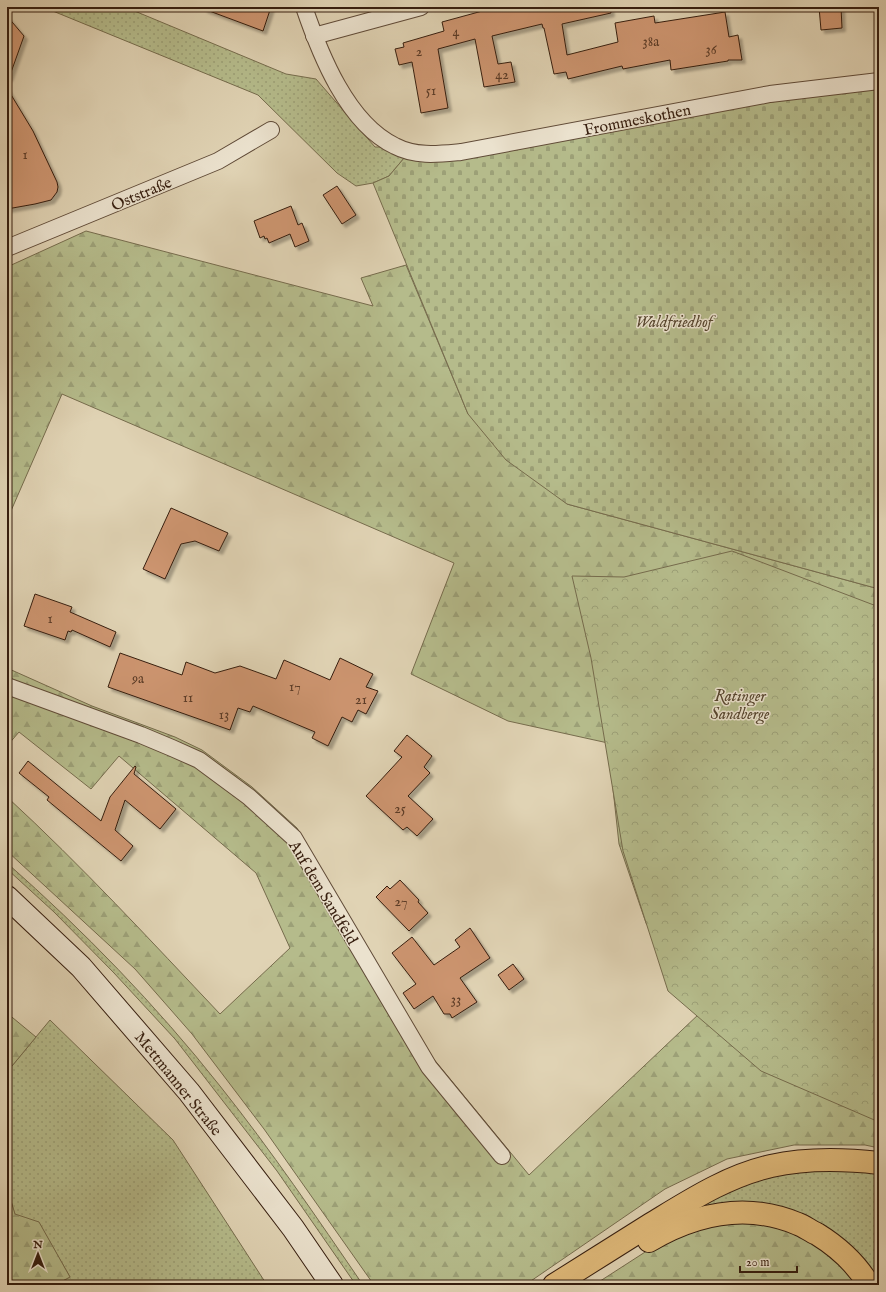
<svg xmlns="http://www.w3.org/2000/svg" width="886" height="1292" font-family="'IM FELL English',serif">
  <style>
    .grass { fill: url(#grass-dots); stroke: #766c4d }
    .forest { fill: url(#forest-firs); stroke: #766c4d }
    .cemetery { fill: url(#cemetery-stones); stroke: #766c4d }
    .park { fill: url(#park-crowns); stroke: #766c4d }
    .building { fill: #cd9570; stroke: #361e0f; filter: url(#shadow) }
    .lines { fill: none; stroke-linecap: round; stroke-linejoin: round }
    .minor-casing { stroke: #604b38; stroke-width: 18 }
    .secondary-casing { stroke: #361e0f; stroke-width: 24 }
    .motorway-casing { stroke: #361e0f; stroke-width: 24 }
    .minor { stroke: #ebe2ce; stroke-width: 16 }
    .secondary { stroke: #ebe2ce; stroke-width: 22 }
    .motorway { stroke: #e0ba7a; stroke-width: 22 }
    .labels { text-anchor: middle; stroke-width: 3; stroke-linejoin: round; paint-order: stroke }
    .number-label { font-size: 14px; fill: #5c3c27 }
    .street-label { font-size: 16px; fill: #361e0f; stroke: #ebe2ce }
    .park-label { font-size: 16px; font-style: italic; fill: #56452e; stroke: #ebe2ce }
  </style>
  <defs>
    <pattern id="grass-dots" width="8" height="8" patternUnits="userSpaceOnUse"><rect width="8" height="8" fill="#b5bb8b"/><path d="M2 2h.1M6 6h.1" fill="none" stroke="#9ca077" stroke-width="1.8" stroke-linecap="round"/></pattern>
    <pattern id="forest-firs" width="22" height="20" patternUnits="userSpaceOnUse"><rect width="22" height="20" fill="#b5bb8b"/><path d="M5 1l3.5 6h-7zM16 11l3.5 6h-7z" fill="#9ca077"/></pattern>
    <pattern id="cemetery-stones" width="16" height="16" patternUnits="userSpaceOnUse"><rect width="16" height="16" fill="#b5bb8b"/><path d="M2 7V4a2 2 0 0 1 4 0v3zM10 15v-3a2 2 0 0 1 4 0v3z" fill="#9ca077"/></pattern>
    <pattern id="park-crowns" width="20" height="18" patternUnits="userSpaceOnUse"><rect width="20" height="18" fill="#b5bb8b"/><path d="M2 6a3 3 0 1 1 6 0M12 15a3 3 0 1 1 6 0" fill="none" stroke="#9ca077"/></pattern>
    <filter id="shadow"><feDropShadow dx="3.5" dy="3.5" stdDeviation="1" flood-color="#0004"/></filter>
  </defs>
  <rect width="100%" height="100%" fill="#e0d3b4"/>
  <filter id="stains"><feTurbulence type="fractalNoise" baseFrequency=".005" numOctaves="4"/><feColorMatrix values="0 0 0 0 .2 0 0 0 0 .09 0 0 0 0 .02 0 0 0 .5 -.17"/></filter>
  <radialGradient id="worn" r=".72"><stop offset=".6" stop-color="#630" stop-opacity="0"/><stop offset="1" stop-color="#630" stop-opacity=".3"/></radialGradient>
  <!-- grass -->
  <g class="grass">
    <path d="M 43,7 L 125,7 L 286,74 L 316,79 L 375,147 L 396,147 L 410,151 L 389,176 L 373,183 L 356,186 L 337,173 L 258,95 Z"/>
    <path d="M 7,863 C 84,931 156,1005 220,1086 C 271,1150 317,1218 363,1285 L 356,1285 L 277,1171 L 175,1039 L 114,973 L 54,912 L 7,869 Z"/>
    <path d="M 50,1020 L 173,1140 L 267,1285 L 55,1285 L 70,1277 L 39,1223 L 15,1215 L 7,1188 L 7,1072 Z"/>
    <path d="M 841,1168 L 879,1172 L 879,1285 L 784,1208 L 747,1202 L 722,1207 L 679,1220 L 712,1195 L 750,1179 L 791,1171 Z"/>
  </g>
  <!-- forest -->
  <g class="forest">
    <path d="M 86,231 L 373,306 L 361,278 L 406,265 L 468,414 L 567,504 L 879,589 L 879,1148 L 865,1145 L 794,1145 L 727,1159 L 665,1189 L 525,1285 L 374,1285 L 264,1129 L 192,1034 L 135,969 L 7,851 L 7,797 C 82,866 150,940 220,1014 L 290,948 L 256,873 L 119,756 L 91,789 L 19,732 L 7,746 L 7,668 L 92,706 L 175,737 L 202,750 L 252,787 L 297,828 L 432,1057 L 529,1175 L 700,1013 L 646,923 L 619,844 L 608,743 L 508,721 L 411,674 L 454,563 L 62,394 L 7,520 L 7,267 Z"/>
    <path d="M 7,1013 L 36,1037 L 7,1072 Z"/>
    <path d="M 7,1188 L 15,1214 L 39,1222 L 70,1277 L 55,1285 L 7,1285 Z"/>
    <path d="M 755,1221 L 798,1233 L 834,1256 L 858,1285 L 594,1285 L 656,1245 L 691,1228 Z"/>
  </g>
  <!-- cemetery -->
  <path class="cemetery" d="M 879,81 L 879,589 L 567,504 L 506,460 L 468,414 L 373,183 L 389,176 L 410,151 L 427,155 Z"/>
  <!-- park -->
  <path class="park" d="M 732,551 L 879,607 L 879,1122 L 761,1071 L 668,991 L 623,851 L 591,658 L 572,576 L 624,577 Z"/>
  <!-- building -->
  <g class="building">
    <path d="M 204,7 L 271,7 L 263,31 L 204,9 Z"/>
    <path d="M 497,7 L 610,7 L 611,13 L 562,24 L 567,55 L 618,42 L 615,23 L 654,16 L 655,23 L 725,12 L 729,37 L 738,35 L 742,60 L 728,60 L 728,61 L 671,70 L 670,60 L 623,69 L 622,66 L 568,79 L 566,72 L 554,74 L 544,28 L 543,28 L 542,24 L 492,36 L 498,64 L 511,62 L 515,82 L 484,87 L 475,39 L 438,49 L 448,108 L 421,113 L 412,62 L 399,65 L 395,49 L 404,47 L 403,43 L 444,31 L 442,22 Z"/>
    <path d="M 819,7 L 841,7 L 842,28 L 821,30 Z"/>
    <path d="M 7,16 L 24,36 L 9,78 L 7,78 Z"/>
    <path d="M 7,88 L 33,131 L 57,182 L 58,187 L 57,192 L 51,200 L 35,204 L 7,209 Z"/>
    <path d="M 337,186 L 356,215 L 342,224 L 323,195 Z"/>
    <path d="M 291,206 L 298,225 L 302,223 L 309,241 L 295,247 L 290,234 L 269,243 L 267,238 L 265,239 L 264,236 L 260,238 L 254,221 Z"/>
    <path d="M 171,508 L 228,533 L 219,551 L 195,541 L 181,544 L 165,579 L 143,569 Z"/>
    <path d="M 35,594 L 72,607 L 70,612 L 116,632 L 110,647 L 72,630 L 71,632 L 68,631 L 65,640 L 24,626 Z"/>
    <path d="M 120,653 L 182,675 L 186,662 L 215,673 L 240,666 L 276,679 L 284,660 L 330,680 L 340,658 L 373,674 L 366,687 L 378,691 L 366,714 L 358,710 L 352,722 L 342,717 L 328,746 L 312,738 L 315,732 L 253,706 L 250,712 L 238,708 L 230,730 L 108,687 Z"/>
    <path d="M 407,735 L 432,756 L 424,767 L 430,773 L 408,796 L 433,819 L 417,836 L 407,827 L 403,830 L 366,796 L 402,757 L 394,751 Z"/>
    <path d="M 28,761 L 101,821 L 110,797 L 135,766 L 136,767 L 134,774 L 176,809 L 160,829 L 125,800 L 115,830 L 133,846 L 121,861 L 47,800 L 49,797 L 19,773 Z"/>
    <path d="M 400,880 L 419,900 L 418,902 L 428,913 L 409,931 L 376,897 L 387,886 L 390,889 Z"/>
    <path d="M 470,928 L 490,958 L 460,978 L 477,1002 L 452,1018 L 450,1014 L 444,1014 L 433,996 L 414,1009 L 403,993 L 416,984 L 392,953 L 412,937 L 434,965 L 460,947 L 455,940 Z"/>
    <path d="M 513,964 L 524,979 L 509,990 L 498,975 Z"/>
  </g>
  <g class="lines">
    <!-- minor casing -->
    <g class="minor-casing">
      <g id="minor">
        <path d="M 304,7 C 320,54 347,123 395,146 C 416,157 439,154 461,152 L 770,94 L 879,81"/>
        <path d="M 314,36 L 421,7"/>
        <path d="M 7,248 L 218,161 L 271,130"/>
        <path d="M 7,686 L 141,735 L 172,748 L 199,760 L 249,797 L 294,838 L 429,1067 L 502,1156"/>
      </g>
    </g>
    <!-- secondary casing -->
    <g class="secondary-casing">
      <path id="secondary" d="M 7,897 L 81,967 L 189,1092 L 293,1228 L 332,1285"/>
    </g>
    <!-- motorway casing -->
    <g class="motorway-casing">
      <g id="motorway">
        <path d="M 649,1241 C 695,1214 746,1202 798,1224 C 804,1226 810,1231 817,1234 C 838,1247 856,1263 869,1285"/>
        <path d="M 554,1285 C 586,1265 619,1244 651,1224 C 689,1201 727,1176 771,1166 C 807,1158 843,1159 879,1163"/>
      </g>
    </g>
    <!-- minor -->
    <use href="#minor" class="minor"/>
    <!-- secondary -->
    <use href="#secondary" class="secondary"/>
    <!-- motorway -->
    <use href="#motorway" class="motorway"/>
  </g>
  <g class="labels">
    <!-- number labels -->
    <g class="number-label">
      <text x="456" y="36">4</text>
      <text x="651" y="46">38a</text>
      <text x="711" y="54">36</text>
      <text x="419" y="56">2</text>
      <text x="502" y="79">42</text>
      <text x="431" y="95">51</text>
      <text x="25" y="159">1</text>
      <text x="50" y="623">1</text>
      <text x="138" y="683">9a</text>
      <text x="295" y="691">17</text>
      <text x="188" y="702">11</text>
      <text x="361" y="704">21</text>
      <text x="224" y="719">13</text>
      <text x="400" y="813">25</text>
      <text x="401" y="906">27</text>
      <text x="456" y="1004">33</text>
    </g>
    <!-- street labels -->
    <g class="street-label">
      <text transform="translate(637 119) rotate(-11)" y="6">Frommeskothen</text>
      <text transform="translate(141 193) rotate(-23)" y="6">Oststraße</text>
      <text transform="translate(324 892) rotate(59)" y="6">Auf dem Sandfeld</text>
      <text transform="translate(179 1083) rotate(51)" y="6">Mettmanner Straße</text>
    </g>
    <!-- park labels -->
    <g class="park-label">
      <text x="674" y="327">Waldfriedhof</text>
      <text x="740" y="701">Ratinger<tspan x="740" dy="18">Sandberge</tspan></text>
    </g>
  </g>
  <!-- margin -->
  <rect width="886" height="1292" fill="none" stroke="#e0d3b4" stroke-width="24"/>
  <rect x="8" y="8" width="870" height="1276" fill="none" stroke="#361e0f" stroke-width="2"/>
  <rect x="12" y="12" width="862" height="1268" fill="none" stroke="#361e0f"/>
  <!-- north arrow -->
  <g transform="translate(38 1254)" stroke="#ebe2ce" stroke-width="3" paint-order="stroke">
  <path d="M0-3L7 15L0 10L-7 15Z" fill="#361e0f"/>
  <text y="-6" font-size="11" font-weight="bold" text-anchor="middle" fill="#361e0f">N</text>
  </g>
  <!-- scale -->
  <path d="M740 1266v6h57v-6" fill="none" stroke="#361e0f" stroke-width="2"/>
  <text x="746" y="1266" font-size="12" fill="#361e0f" stroke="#ebe2ce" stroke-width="3" paint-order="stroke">20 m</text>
  <rect width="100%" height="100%" filter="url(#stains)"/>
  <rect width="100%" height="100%" fill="url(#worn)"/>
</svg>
